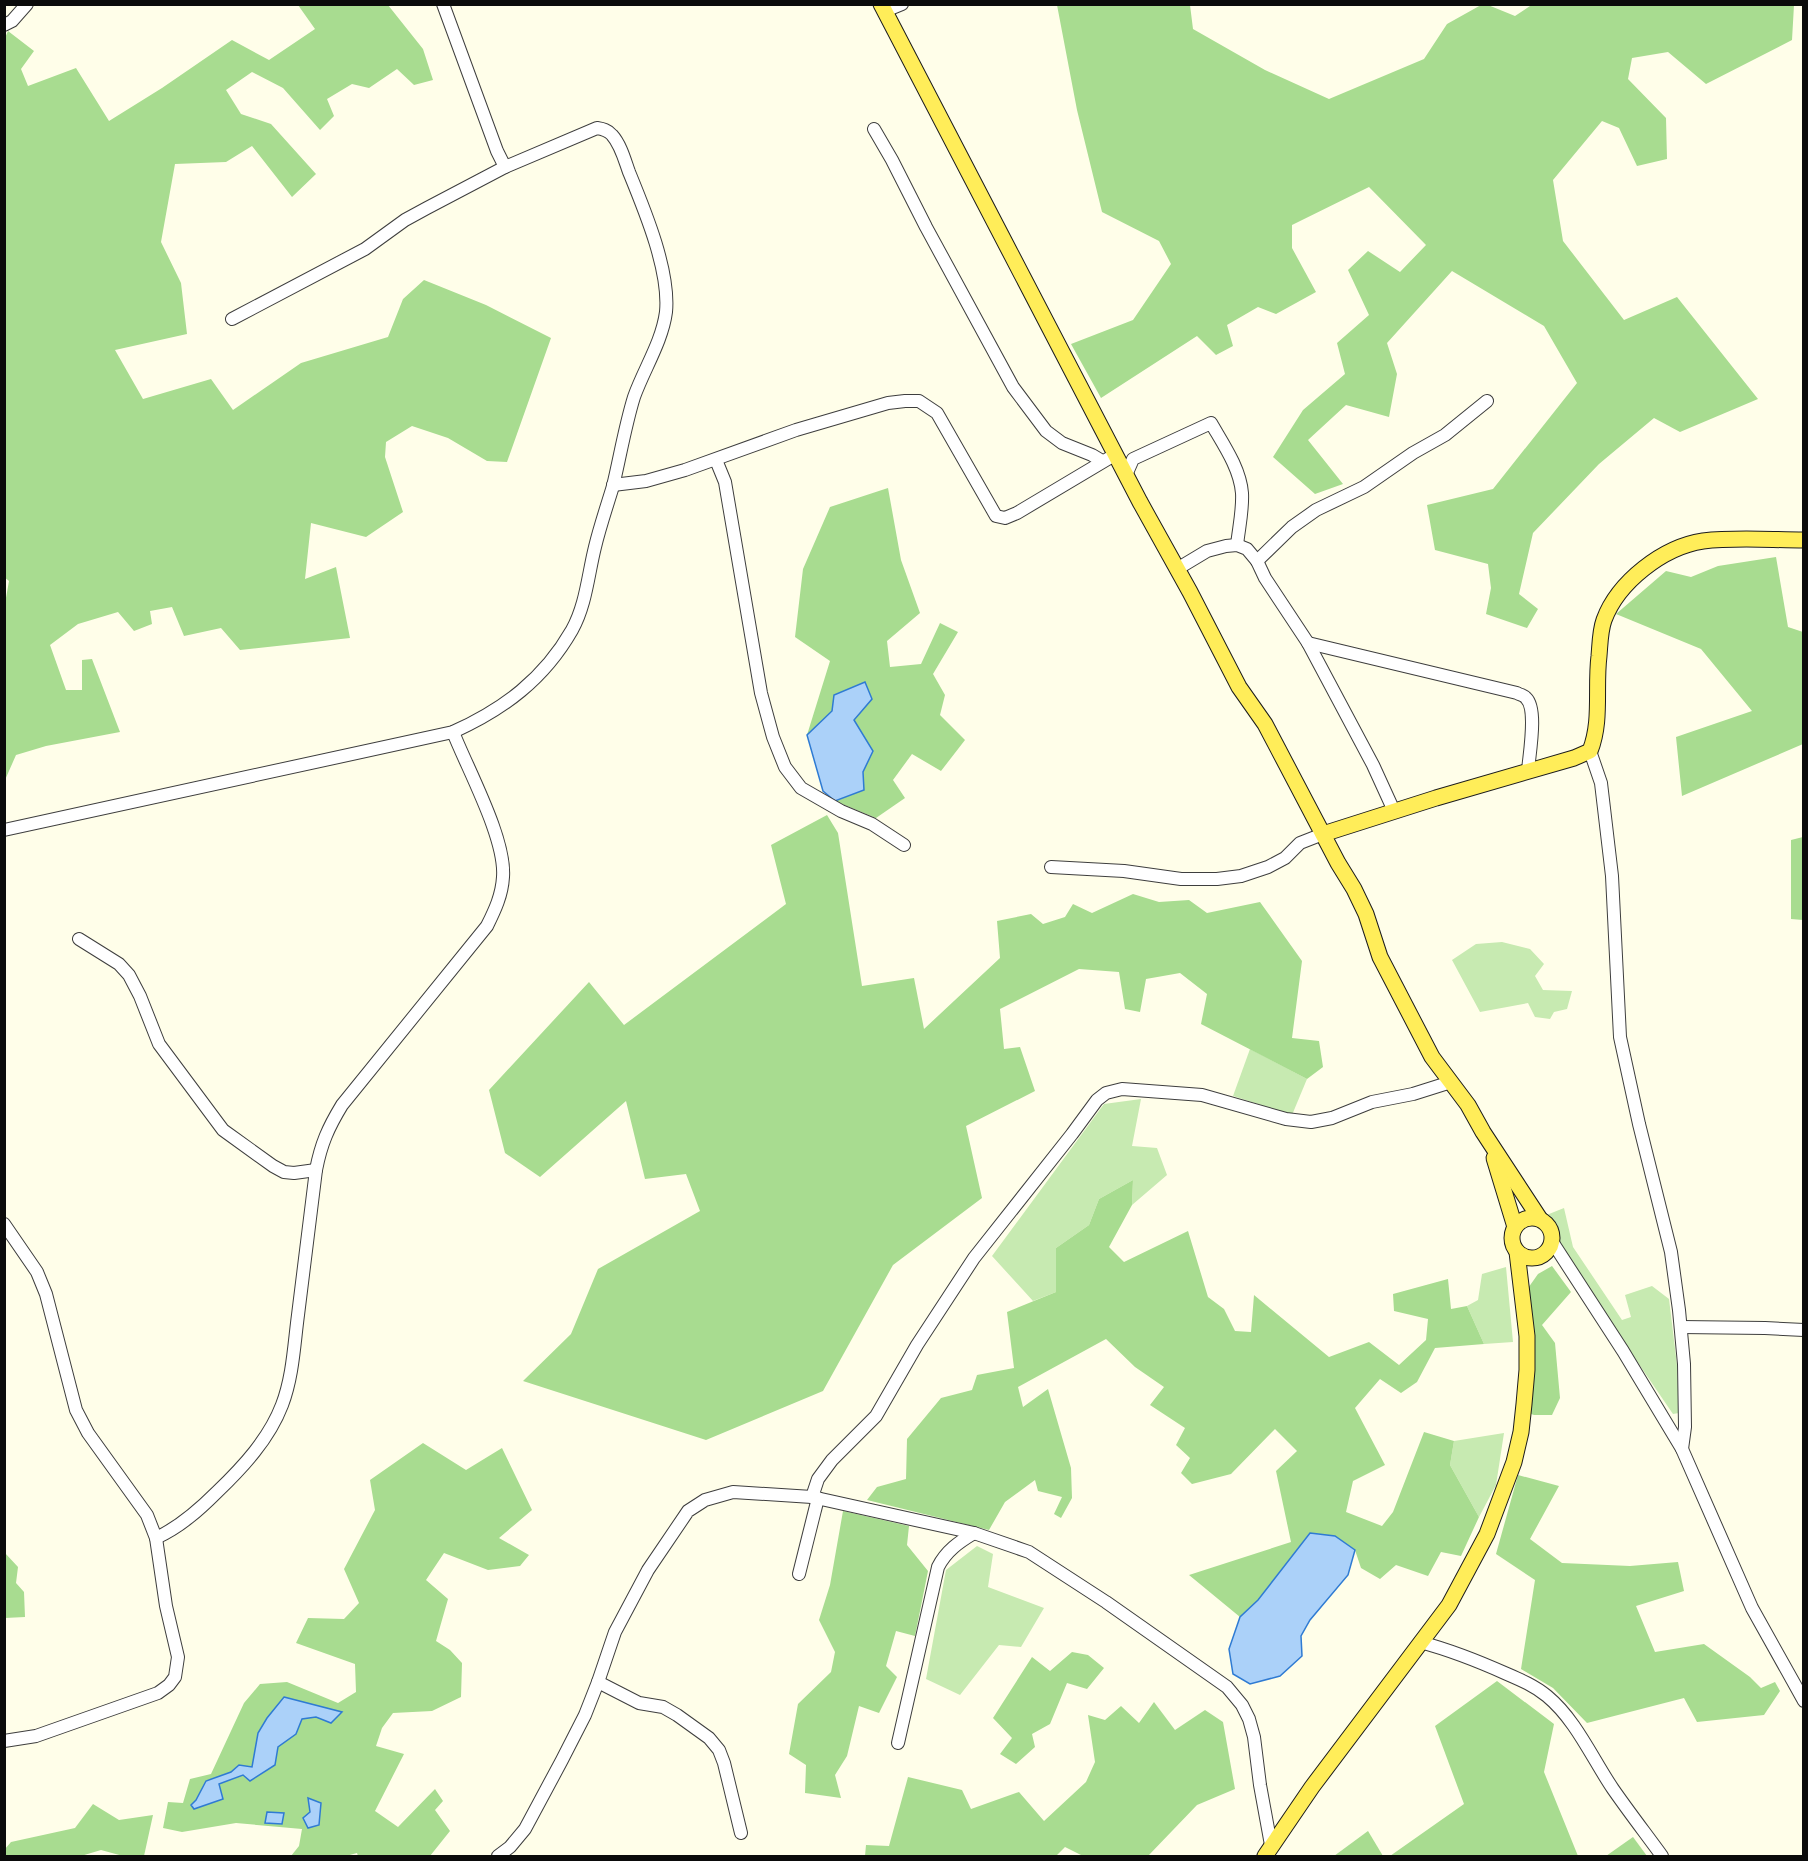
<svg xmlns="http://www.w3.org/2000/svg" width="1808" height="1861" font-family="Spectral,serif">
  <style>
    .green { fill: #c7eab1 }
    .forest { fill: #a8dc90 }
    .water { fill: #abd1f9; stroke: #2f7bd3; stroke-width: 1.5 }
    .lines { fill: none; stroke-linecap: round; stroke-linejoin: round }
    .minor-casing { stroke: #3e3e3e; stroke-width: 14 }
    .major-casing { stroke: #1c1c1c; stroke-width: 17 }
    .minor { stroke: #fff; stroke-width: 12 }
    .major { stroke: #ffed59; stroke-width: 15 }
  </style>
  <rect width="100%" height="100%" fill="#fffee9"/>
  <!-- green -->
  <g class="green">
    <path d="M 1502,942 L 1530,949 L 1544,964 L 1535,976 L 1543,990 L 1572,991 L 1567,1009 L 1554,1012 L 1550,1019 L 1535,1017 L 1528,1003 L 1480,1012 L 1452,960 L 1476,944 Z"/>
    <path d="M 1250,1049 L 1307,1079 L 1292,1115 L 1233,1096 Z"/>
    <path d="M 1141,1099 L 1132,1146 L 1157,1148 L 1167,1175 L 1132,1205 L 1133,1180 L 1099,1199 L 1089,1225 L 1056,1248 L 1056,1292 L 1033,1301 L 992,1256 L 1104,1104 Z"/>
    <path d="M 1564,1208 L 1573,1247 L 1622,1320 L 1631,1317 L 1625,1295 L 1652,1286 L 1669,1299 L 1677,1365 L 1679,1413 L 1673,1414 L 1539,1218 Z"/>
    <path d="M 1506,1267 L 1513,1342 L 1484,1344 L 1467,1306 L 1478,1300 L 1482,1274 Z"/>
    <path d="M 1504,1433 L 1496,1485 L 1479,1517 L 1450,1465 L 1454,1441 Z"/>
    <path d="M 977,1546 L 993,1554 L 988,1587 L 1044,1608 L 1021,1647 L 999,1645 L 960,1695 L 926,1679 L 946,1570 Z"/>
  </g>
  <!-- forest -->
  <g class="forest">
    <path d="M 1533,4 L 1794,5 L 1792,40 L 1706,84 L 1668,52 L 1632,58 L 1628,79 L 1666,118 L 1667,159 L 1637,166 L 1619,128 L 1602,121 L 1553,180 L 1563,241 L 1624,320 L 1677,297 L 1758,399 L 1680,432 L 1654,418 L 1599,464 L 1533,533 L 1519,594 L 1538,609 L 1527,628 L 1486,614 L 1491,588 L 1488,564 L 1435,550 L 1427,505 L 1493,489 L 1577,383 L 1544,326 L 1452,271 L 1387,343 L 1397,374 L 1389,417 L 1346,405 L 1308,440 L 1343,484 L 1315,494 L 1273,457 L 1303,410 L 1345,374 L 1337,343 L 1369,315 L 1348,270 L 1368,251 L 1400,272 L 1426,245 L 1369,187 L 1292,225 L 1292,248 L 1316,292 L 1276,314 L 1258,307 L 1227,325 L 1233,346 L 1216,355 L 1197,336 L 1101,398 L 1071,344 L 1133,320 L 1171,264 L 1159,241 L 1102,212 L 1077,110 L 1057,5 L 1190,5 L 1193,29 L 1265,70 L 1329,99 L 1424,59 L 1447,24 L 1481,5 L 1488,5 L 1515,16 Z"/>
    <path d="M 298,5 L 388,5 L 423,49 L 433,80 L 414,85 L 397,69 L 369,88 L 352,84 L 327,99 L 334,116 L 320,130 L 283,88 L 252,72 L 226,90 L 241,114 L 271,124 L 316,174 L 292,197 L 252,146 L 226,162 L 175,164 L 161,242 L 181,283 L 187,334 L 115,350 L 143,399 L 211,379 L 233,410 L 301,363 L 388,337 L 403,299 L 424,280 L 486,305 L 551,338 L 507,462 L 487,461 L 448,438 L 412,426 L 386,442 L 385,457 L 403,512 L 366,537 L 311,523 L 305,579 L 336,567 L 350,638 L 240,650 L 221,628 L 184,636 L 172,607 L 150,611 L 152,624 L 134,631 L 118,612 L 78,624 L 50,645 L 66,690 L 82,690 L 82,660 L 92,659 L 120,732 L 46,746 L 16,755 L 5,780 L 4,609 L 9,581 L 4,577 L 4,40 L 8,31 L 34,51 L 21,69 L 28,86 L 76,68 L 109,121 L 162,88 L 232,40 L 269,60 L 315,29 Z"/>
    <path d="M 888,488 L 901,560 L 920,613 L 887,641 L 890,667 L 921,664 L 940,623 L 958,632 L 933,674 L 945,695 L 940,715 L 965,740 L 941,771 L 912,754 L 893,780 L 905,798 L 876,818 L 835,801 L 863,790 L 863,772 L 872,751 L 854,720 L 832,711 L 807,735 L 830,661 L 795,637 L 803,569 L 830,507 Z"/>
    <path d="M 1776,557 L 1788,627 L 1803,632 L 1803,744 L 1682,796 L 1676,737 L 1752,711 L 1701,649 L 1616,614 L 1666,571 L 1691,577 L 1718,566 Z"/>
    <path d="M 827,815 L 838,833 L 862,986 L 914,978 L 924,1029 L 1000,958 L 997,921 L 1031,914 L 1043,924 L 1065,917 L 1073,904 L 1092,913 L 1133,894 L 1159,902 L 1189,900 L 1207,913 L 1260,902 L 1302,961 L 1292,1038 L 1319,1041 L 1323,1067 L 1307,1079 L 1201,1024 L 1207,994 L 1180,973 L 1146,979 L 1140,1012 L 1125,1009 L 1119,972 L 1079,969 L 1000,1009 L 1004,1049 L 1020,1047 L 1035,1091 L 966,1126 L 982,1198 L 893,1265 L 823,1391 L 706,1440 L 523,1381 L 571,1334 L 598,1269 L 700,1211 L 686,1174 L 645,1179 L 626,1101 L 540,1177 L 505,1153 L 489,1090 L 589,982 L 624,1025 L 786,904 L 771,845 Z"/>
    <path d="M 1803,837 L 1803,920 L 1791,919 L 1791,840 Z"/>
    <path d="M 1133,1180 L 1132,1205 L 1109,1247 L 1124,1262 L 1188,1231 L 1208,1297 L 1224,1309 L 1235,1331 L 1251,1332 L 1254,1295 L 1329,1357 L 1369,1342 L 1399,1365 L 1426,1340 L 1428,1319 L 1394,1311 L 1393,1294 L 1448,1279 L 1451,1309 L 1467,1306 L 1484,1344 L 1435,1348 L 1417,1382 L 1401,1393 L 1380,1379 L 1355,1408 L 1385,1465 L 1353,1481 L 1346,1512 L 1382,1526 L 1393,1512 L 1424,1432 L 1454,1441 L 1450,1465 L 1479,1517 L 1461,1556 L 1441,1552 L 1428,1576 L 1396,1565 L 1380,1579 L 1361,1568 L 1355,1550 L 1336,1537 L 1310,1533 L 1258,1600 L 1240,1617 L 1189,1575 L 1291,1542 L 1276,1471 L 1297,1451 L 1275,1429 L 1231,1474 L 1192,1484 L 1181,1473 L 1190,1458 L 1176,1445 L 1185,1428 L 1150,1405 L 1164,1387 L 1135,1367 L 1106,1339 L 1018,1387 L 1023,1407 L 1048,1389 L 1071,1468 L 1072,1498 L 1061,1518 L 1054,1514 L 1062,1497 L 1038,1491 L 1035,1480 L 1005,1502 L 989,1530 L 867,1500 L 877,1487 L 906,1479 L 907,1439 L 941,1398 L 972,1390 L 977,1375 L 1014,1368 L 1007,1312 L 1056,1292 L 1056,1248 L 1089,1225 L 1099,1199 Z"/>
    <path d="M 1552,1266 L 1571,1292 L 1542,1325 L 1555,1343 L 1560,1398 L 1552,1415 L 1534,1415 L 1528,1413 L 1526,1291 L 1538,1274 Z"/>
    <path d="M 423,1443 L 466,1470 L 502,1448 L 532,1510 L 499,1538 L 529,1555 L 520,1566 L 488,1570 L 444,1553 L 426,1580 L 448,1599 L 436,1641 L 450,1650 L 462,1663 L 461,1697 L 432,1711 L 393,1713 L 382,1728 L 376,1746 L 404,1754 L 375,1811 L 398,1827 L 435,1789 L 443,1801 L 435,1810 L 450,1831 L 430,1856 L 358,1856 L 357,1853 L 346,1856 L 291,1856 L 299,1846 L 302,1829 L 236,1823 L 182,1832 L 163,1828 L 168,1802 L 183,1803 L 190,1779 L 211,1774 L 244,1703 L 260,1684 L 287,1682 L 338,1703 L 356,1692 L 355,1664 L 296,1643 L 308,1618 L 344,1619 L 359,1603 L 344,1569 L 375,1510 L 370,1480 Z"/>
    <path d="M 1518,1475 L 1559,1486 L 1530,1539 L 1562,1563 L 1630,1566 L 1678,1562 L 1684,1591 L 1636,1606 L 1655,1652 L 1704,1644 L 1750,1677 L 1761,1688 L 1775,1682 L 1780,1691 L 1764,1715 L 1697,1722 L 1684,1698 L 1587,1723 L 1553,1688 L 1521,1669 L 1535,1580 L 1496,1554 Z"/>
    <path d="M 843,1511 L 909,1526 L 907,1545 L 928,1571 L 915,1636 L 896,1631 L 886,1666 L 897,1677 L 879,1713 L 859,1706 L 847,1756 L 835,1775 L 841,1798 L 805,1793 L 806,1765 L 789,1754 L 798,1704 L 831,1672 L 835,1652 L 819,1620 L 830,1585 Z"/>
    <path d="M 5,1553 L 18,1567 L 16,1583 L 24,1592 L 25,1617 L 5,1618 Z"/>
    <path d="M 1072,1652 L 1088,1655 L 1104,1668 L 1087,1689 L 1067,1683 L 1050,1724 L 1032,1734 L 1035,1747 L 1016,1764 L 1000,1754 L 1012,1738 L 993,1718 L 1032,1657 L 1050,1671 Z"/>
    <path d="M 1497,1681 L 1554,1724 L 1544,1772 L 1578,1856 L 1390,1856 L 1464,1804 L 1435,1726 Z"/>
    <path d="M 1154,1702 L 1175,1730 L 1205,1710 L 1223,1722 L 1235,1789 L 1197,1805 L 1148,1856 L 1083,1856 L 1065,1847 L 1056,1856 L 865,1856 L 866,1845 L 889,1846 L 908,1777 L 962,1790 L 971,1809 L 1019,1792 L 1044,1821 L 1086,1782 L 1095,1762 L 1088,1715 L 1105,1720 L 1121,1706 L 1139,1723 Z"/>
    <path d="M 93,1804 L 119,1820 L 153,1815 L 144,1856 L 123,1856 L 101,1850 L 81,1856 L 5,1856 L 5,1849 L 11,1842 L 75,1828 Z"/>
    <path d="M 1368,1831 L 1383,1856 L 1334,1856 Z"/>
    <path d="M 1633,1837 L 1647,1856 L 1606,1856 Z"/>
  </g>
  <!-- water -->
  <g class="water">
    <path d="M 865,682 L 872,699 L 854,720 L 873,751 L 863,772 L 864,790 L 835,801 L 823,791 L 807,735 L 832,711 L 834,695 Z"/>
    <path d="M 1310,1533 L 1335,1536 L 1355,1550 L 1348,1575 L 1310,1620 L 1301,1636 L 1302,1656 L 1280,1676 L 1250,1684 L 1233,1674 L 1229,1649 L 1240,1617 L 1258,1600 Z"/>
    <path d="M 284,1697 L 342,1712 L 331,1723 L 316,1717 L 302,1719 L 296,1734 L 278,1747 L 275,1765 L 250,1781 L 243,1775 L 219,1784 L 223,1799 L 194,1809 L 191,1805 L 196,1800 L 206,1781 L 231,1772 L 239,1765 L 252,1767 L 258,1733 L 267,1718 Z"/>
    <path d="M 308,1798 L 321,1803 L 319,1825 L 308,1828 L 303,1818 L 310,1812 Z"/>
    <path d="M 267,1812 L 284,1813 L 282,1824 L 265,1823 Z"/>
  </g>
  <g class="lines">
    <!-- minor casing -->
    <g class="minor-casing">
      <g id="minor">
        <path d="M 443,4 L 497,151 L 505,167"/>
        <path d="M 885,11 L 902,4"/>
        <path d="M 4,25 L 12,21 L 27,4"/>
        <path d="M 874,129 L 892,160 L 926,227 L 1013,387 L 1046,431 L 1062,443 L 1092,455 L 1102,461"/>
        <path d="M 716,460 L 725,482 L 761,693 L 773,737 L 785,767 L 801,788 L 841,811 L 872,824 L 904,845"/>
        <path d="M 1126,475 L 1133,459 L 1211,423 C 1223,444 1240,468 1242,493 C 1243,510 1239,527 1237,545"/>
        <path d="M 613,485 L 646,481 L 685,470 L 796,430 L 888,403 L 905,401 L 919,401 L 937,413 L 996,516 L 1005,518 L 1017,513 L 1116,454"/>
        <path d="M 1257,561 L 1292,527 L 1316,510 L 1364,487 L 1413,453 L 1445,435 L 1487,401"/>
        <path d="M 1177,569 L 1207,551 L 1226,546 L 1237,545 L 1247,549 L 1257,561 L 1265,578 L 1308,643 L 1373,765 L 1394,811"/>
        <path d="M 1308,643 L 1517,693 C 1520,695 1524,695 1526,698 C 1538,709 1529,755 1528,771"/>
        <path d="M 1590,751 L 1601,783 L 1612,876 L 1620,1037 L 1639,1124 L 1671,1252 L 1679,1310 L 1684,1364 L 1685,1427 L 1682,1449"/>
        <path d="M 4,830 L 453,732 C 504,709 544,679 572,630 C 586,605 588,575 595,547 C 600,526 607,506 613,486 C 620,457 625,426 634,397 C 644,369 662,342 666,312 C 670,271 645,211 629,172 C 625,161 621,145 612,135 C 608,130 603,129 597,128 L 505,167 L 427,208 L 405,220 L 365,249 L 232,319"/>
        <path d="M 1051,867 L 1124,871 L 1181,879 L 1217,879 L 1241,876 L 1268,867 L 1285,858 L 1300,843 L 1323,834"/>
        <path d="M 79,939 L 119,964 L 129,975 L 140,996 L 159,1044 L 223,1130 L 273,1166 L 284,1172 L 294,1173 L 316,1170"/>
        <path d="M 4,1224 L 37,1272 L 46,1294 L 76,1410 L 88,1433 L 147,1515 L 156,1538 L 166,1606 L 178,1657 L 175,1677 L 169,1685 L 158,1693 L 36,1736 L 4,1741"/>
        <path d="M 1553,1243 L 1623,1351 L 1682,1449 L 1752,1608 L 1804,1701"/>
        <path d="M 1681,1327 L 1765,1328 L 1804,1330"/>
        <path d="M 812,1497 L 818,1479 L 832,1460 L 876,1416 L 917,1345 L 974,1258 L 1072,1134 L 1097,1100 L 1106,1093 L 1122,1089 L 1202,1095 L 1286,1119 L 1311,1122 L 1332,1118 L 1372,1102 L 1413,1094 L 1451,1082"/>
        <path d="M 156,1538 C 180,1527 199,1510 217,1492 C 243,1467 269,1439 282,1405 C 293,1376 294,1345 298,1315 C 304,1267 310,1219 316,1170 C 321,1144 328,1128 342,1105 L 487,926 C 495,910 502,895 503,877 C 506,839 468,770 453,732"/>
        <path d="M 799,1574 L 818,1498"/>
        <path d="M 1420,1642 C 1450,1650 1478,1661 1507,1674 C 1521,1680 1535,1686 1547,1696 C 1576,1720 1592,1758 1613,1789 C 1629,1812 1646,1834 1662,1856"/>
        <path d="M 598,1682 L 639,1703 L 663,1707 L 677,1715 L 709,1738 L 719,1750 L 724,1763 L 741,1833"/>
        <path d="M 898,1743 L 938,1567 C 946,1551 959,1542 974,1533"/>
        <path d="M 498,1856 L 510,1847 L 525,1829 L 562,1760 L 585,1715 L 598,1682 L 615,1632 L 648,1570 L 688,1511 L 705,1500 L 733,1492 L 812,1497 L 974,1533 L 1029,1552 L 1106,1602 L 1227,1687 L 1242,1705 L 1249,1719 L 1254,1737 L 1260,1785 L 1271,1845"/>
      </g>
    </g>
    <!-- major casing -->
    <g class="major-casing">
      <g id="major">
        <path d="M 881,4 L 1140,502 L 1190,592 L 1239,687 L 1265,724 L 1338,863 L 1354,889 L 1366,914 L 1380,957 L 1432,1057 L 1468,1105 L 1483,1132 L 1540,1219"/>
        <path d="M 1323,834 L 1436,798 L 1574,758 L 1590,751 C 1602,721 1595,688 1599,656 C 1600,645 1600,631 1604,620 C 1618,582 1663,547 1703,541 C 1736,537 1770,540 1804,540"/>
        <path d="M 1494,1158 L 1515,1227"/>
        <circle cx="1532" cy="1238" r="20"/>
        <path d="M 1265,1856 L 1312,1787 L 1449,1605 L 1487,1534 L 1514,1462 L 1521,1432 L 1524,1404 L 1527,1370 L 1527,1336 L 1517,1252"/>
      </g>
    </g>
    <!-- minor -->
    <use href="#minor" class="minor"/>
    <!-- major -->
    <use href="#major" class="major"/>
  </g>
  <!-- border -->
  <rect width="1808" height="1861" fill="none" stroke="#0b0b0b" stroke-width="12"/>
</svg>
